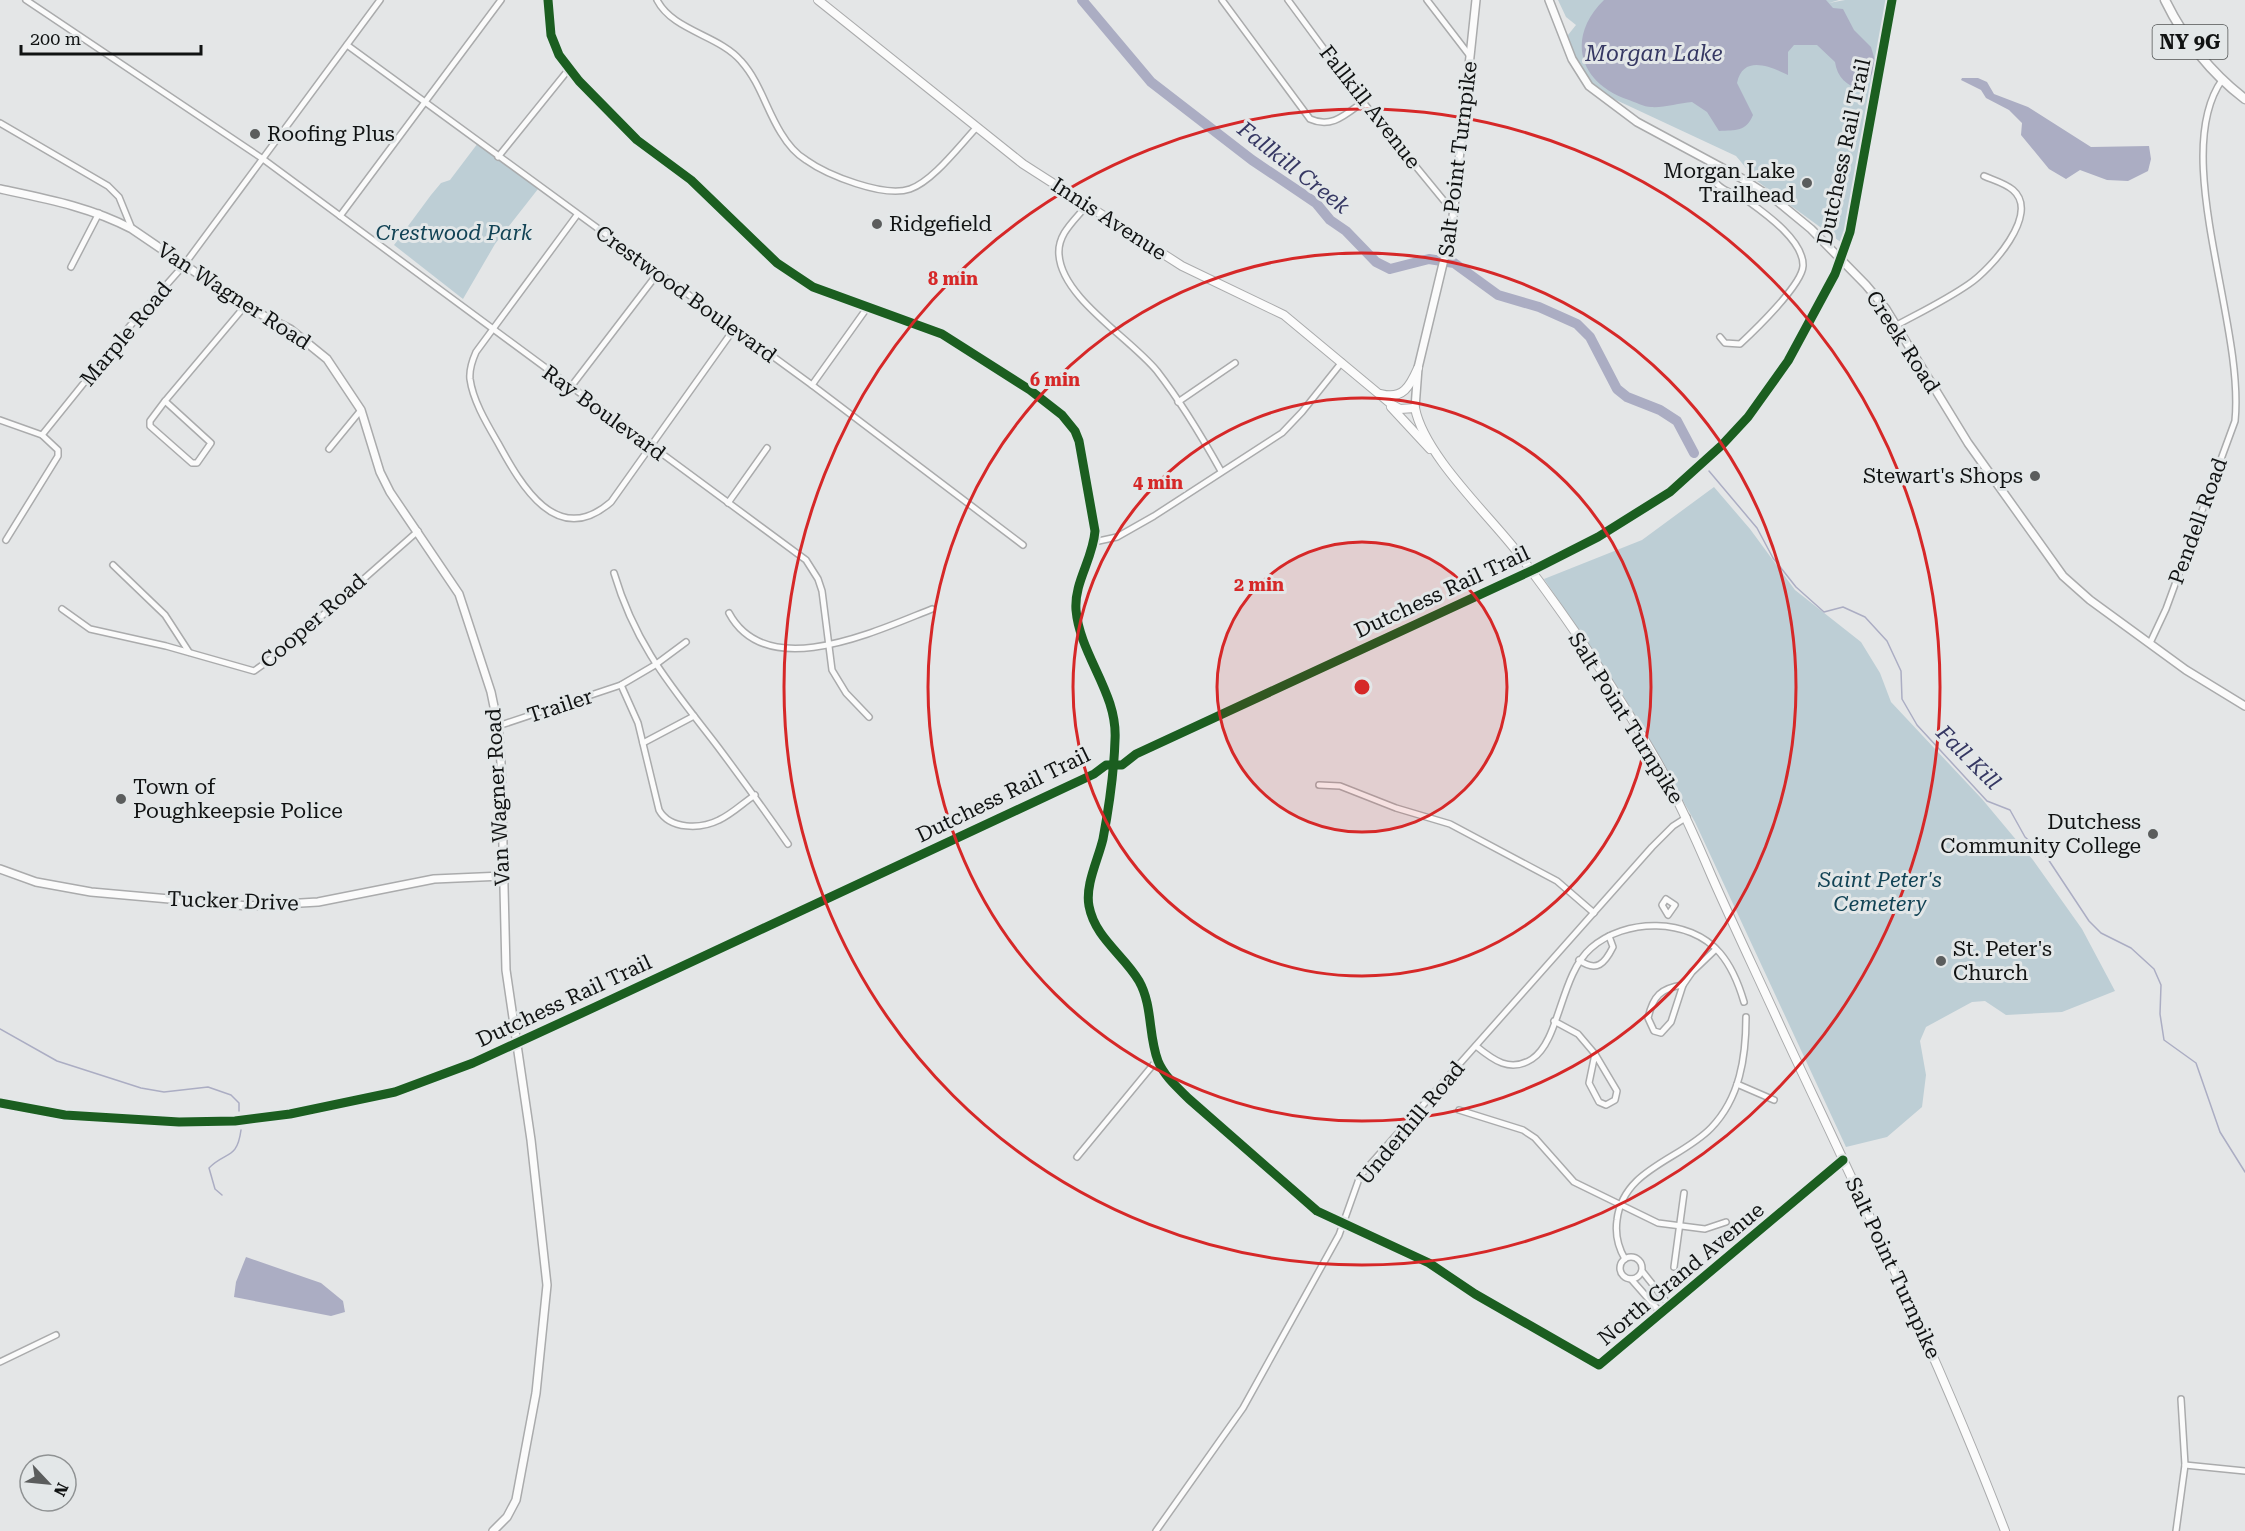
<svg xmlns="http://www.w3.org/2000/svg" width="2245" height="1531" font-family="'Roboto Serif',serif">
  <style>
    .green { fill: #bdced5 }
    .water { fill: #abadc3 }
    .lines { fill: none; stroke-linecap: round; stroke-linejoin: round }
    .stream { stroke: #abadc3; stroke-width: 1.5 }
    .river { stroke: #abadc3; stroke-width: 10 }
    .minor-casing { stroke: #aaabac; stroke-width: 8 }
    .tertiary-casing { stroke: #aaabac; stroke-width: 10 }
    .secondary-casing { stroke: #aaabac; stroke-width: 10 }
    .primary-casing { stroke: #aaabac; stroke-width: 11 }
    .minor { stroke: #fbfbfb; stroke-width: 5 }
    .tertiary { stroke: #fbfbfb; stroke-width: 7 }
    .secondary { stroke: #fbfbfb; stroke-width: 8 }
    .primary { stroke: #fbfbfb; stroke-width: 8 }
    .cycleway-casing { stroke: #e3e7e8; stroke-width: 13 }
    .cycleway { stroke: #1b5e20; stroke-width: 9 }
    .ring { fill: none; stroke: #d62828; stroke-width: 3 }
    .poi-dot { fill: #5b5d5d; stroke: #e3e7e8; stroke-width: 2 }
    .labels { text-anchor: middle; stroke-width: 6; stroke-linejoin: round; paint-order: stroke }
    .shield { fill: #e3e7e8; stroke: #505353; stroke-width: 1.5 }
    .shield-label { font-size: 20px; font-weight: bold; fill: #111313 }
    .street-label { font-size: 21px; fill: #111313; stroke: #e3e7e8 }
    .poi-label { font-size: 21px; fill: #111313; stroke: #e3e7e8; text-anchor: start }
    .park-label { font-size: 21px; font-style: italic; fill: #124355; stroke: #e3e7e8 }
    .water-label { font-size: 22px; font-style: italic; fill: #363863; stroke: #e3e7e8 }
    .centre { fill: #d62828; stroke: #e3e7e8; stroke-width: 3 }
    .ring-label { font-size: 18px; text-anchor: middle; font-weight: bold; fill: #d62828; stroke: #e3e7e8; stroke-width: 6; stroke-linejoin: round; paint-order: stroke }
  </style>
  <rect width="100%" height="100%" fill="#e4e6e7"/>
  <!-- green -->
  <g class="green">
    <path d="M 1558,0 L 1839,0 L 1829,3 L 1845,0 L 1892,0 L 1846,246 L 1757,181 L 1736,156 L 1601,93 L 1581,75 L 1564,40 L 1576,25 L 1566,17 Z"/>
    <path d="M 478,143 L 538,189 L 495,244 L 463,299 L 394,245 L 431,195 L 441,183 L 450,180 Z"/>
    <path d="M 1714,487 L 1750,529 L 1795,590 L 1861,642 L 1880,673 L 1891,702 L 1982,799 L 2033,860 L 2082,929 L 2115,991 L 2062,1012 L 2006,1015 L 1985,1001 L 1972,1002 L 1926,1027 L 1920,1041 L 1926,1075 L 1922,1107 L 1887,1137 L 1846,1147 L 1695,822 L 1624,697 L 1544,579 L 1642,540 Z"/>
  </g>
  <!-- water -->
  <g class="water">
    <path d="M 1604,0 L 1826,0 L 1833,8 L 1843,9 L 1854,30 L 1871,47 L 1877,67 L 1861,90 C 1847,86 1837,77 1835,62 L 1817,45 L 1794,45 L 1788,52 L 1788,75 C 1769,66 1743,55 1737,83 L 1753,115 C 1746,132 1736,130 1719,131 L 1707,112 L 1692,102 C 1679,103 1663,108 1651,107 C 1644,107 1635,102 1629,100 C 1578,83 1566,37 1604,0 Z"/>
    <path d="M 1962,78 L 1978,78 L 1987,82 L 1994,94 L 2028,107 L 2091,147 L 2149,146 L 2151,159 L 2148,171 L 2128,181 L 2107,180 L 2080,170 L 2066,179 L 2049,169 L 2021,135 L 2022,123 L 2009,110 L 1986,98 L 1981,90 L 1961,80 Z"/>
    <path d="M 246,1257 L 321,1283 L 343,1301 L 345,1312 L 331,1316 L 234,1297 L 236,1282 Z"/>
  </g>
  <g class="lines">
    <!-- stream -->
    <g class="stream">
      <path d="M 1709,471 L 1757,528 L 1773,558 L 1796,587 L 1824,612 L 1843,607 L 1865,617 L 1887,641 L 1901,671 L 1902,699 L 1917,725 L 1987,801 L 2010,810 L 2025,837 L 2046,856 L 2089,921 L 2101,933 L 2131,948 L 2154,969 L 2161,985 L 2160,1014 L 2164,1040 L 2196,1063 L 2220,1132 L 2245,1172"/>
      <path d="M 0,1029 L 57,1061 L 141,1088 L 164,1092 L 208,1087 L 231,1095 L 239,1103 L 239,1111"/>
      <path d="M 222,1195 L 215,1189 L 209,1168 C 226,1151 237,1160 241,1130"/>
    </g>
    <!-- river -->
    <path class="river" d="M 1082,0 L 1151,82 L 1252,160 L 1316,203 L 1330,220 L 1346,231 L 1376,262 L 1390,269 L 1429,259 L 1454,263 L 1498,295 L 1539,307 L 1577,324 L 1590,337 L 1617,389 L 1627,397 L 1660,410 L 1677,421 L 1694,453"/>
    <!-- minor casing -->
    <g class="minor-casing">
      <g id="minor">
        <path d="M 26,0 L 263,159 L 806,560 L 818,579 L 822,591 L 832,670 L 846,693 L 869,717"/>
        <path d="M 548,0 L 551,35 L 559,55 L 579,81 L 637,140 L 691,180 L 777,263 L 813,287 L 942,334 L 1030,390 L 1062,415 L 1075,431 L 1079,441 L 1095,531 C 1093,559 1074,582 1076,610 C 1080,656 1118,693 1115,740 C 1114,773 1109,807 1103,839 C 1098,860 1085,885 1089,906 C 1095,938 1124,955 1139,981 C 1153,1006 1148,1035 1158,1061 C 1164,1076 1178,1088 1189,1099 L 1317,1211 L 1429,1263 L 1475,1294 L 1599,1365 L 1843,1160"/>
        <path d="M 657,0 C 673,31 719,35 741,61 C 760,82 766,109 781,133 C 787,143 796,154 806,160 C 827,175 884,198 910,189 C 933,181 959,146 977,127"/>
        <path d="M 1222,0 L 1310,119 C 1332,129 1346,114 1363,102"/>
        <path d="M 1288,0 L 1363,102 L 1454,213"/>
        <path d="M 1427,0 L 1470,56"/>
        <path d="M 347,45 L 812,385 L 1023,545"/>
        <path d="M 0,123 L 108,186 L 119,197 L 132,229"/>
        <path d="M 498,157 L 569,69"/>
        <path d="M 1720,166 L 1714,180 C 1720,191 1737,194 1748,201 C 1766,214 1804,241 1803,266 C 1802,285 1754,331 1740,344 L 1725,343 L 1720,337"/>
        <path d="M 1087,205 C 1075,220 1057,234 1059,255 C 1062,298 1130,338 1157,371 C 1181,402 1202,437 1221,471"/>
        <path d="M 577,215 L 476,352 C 472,361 469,369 470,379 C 473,401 487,424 498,443 C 521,485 557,549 611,502 L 734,329"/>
        <path d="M 340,216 L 501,0"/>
        <path d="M 71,267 L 99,213"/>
        <path d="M 1897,325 C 1921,312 1946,300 1969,284 C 1990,270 2041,214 2013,190 C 2005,183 1993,180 1984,176"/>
        <path d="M 812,385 L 867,308"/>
        <path d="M 570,388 L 658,273"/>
        <path d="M 165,401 L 211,443 L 197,463 L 192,463 L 150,426 L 150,421 Z"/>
        <path d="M 165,401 L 245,306"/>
        <path d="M 1178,402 L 1235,363"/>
        <path d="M 0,420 L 42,435 L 58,450 L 58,456 L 6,540"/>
        <path d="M 42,435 L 129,327 L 184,265 L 380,0"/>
        <path d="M 329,449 L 361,410"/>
        <path d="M 728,503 L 767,448"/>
        <path d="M 1094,542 L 1117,537 L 1154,516 L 1282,433 L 1302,412 L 1342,362"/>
        <path d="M 113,565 L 165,615 L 189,652"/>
        <path d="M 614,573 C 636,647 672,687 718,747 C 742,779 765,811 788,844"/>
        <path d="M 62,609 L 90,629 L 166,646 L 254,671 L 282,651 L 418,531"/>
        <path d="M 729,613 C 767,684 878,630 932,609"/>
        <path d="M 2150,643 L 2166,609 L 2235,421 C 2245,324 2169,155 2222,80"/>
        <path d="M 621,685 L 638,723 L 659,810 C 670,830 701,829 719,820 C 732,814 743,803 755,795"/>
        <path d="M 498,726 L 621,685 L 655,665 L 686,642"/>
        <path d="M 643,743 L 694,716"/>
        <path d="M 1319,785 L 1340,786 L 1396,808 L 1450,824 L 1557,881 L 1594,913"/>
        <path d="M 1666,899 L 1675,905 L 1668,915 L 1662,905 Z"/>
        <path d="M 1579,960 C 1597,973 1605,963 1613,947 L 1609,936"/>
        <path d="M 1683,985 L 1671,1022 L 1661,1033 L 1654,1031 L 1648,1018 C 1653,996 1661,988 1683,985 Z"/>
        <path d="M 1683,985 L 1692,972 L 1716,949"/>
        <path d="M 1554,1021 L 1578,1034 L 1595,1054"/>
        <path d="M 1476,1046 C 1493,1060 1510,1073 1532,1059 C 1560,1041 1560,975 1591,948 C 1625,918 1689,917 1720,953 C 1732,967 1739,985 1744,1002"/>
        <path d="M 1595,1054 L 1617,1091 L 1615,1100 L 1606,1105 L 1599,1102 L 1589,1083 Z"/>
        <path d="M 1737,1084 L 1774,1100"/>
        <path d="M 1459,1110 L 1523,1130 L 1535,1138 L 1574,1182 L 1658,1223 L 1705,1229 L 1726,1222"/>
        <path d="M 1077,1157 L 1157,1060"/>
        <circle cx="1631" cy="1268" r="11"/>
        <path d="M 1625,1259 C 1618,1247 1615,1234 1617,1220 C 1623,1169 1680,1160 1711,1128 C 1740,1098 1746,1057 1746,1017"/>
        <path d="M 1674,1267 L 1684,1193"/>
        <path d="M 1642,1271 L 1669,1305"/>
        <path d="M 1631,1279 L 1660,1312"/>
        <path d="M 0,1362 L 56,1335"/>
        <path d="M 2185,1465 L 2245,1471"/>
        <path d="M 1156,1531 L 1243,1408 L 1339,1235 L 1360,1176 L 1652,847 L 1673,826 L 1687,817"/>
        <path d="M 2176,1531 L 2185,1465 L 2181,1399"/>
      </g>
    </g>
    <!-- tertiary casing -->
    <g class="tertiary-casing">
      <g id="tertiary">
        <path d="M 1549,0 L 1572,59 L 1589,86 L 1637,122 L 1741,178 L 1777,201 L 1811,229 L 1866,285 L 1886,309 L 1968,443 L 2063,576 L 2090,600 L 2186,670 L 2245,706"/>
        <path d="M 0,189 C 47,199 90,207 132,229 L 245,306 L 290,329 L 327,359 L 361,410 L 380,472 L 390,492 L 459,594 L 491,692 L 498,726 L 501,763 L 506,970 L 531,1140 L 547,1285 L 536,1393 L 516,1500 L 507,1517 L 493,1531"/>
        <path d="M 1415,408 L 1418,368 L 1452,226 L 1476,0"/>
        <path d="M 0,869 L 36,882 L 91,892 L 248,906 L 318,902 L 434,879 L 503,876"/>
      </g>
    </g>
    <!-- secondary casing -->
    <g class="secondary-casing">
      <g id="secondary">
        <path d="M 818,0 L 1023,164 L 1182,266 L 1284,315 L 1391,404 L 1400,409 L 1415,408 C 1424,455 1489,515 1518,553 C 1568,619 1616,690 1657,761 C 1678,799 1695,837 1712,877 C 1735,929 1760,981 1784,1034 C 1861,1198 1940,1361 2005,1531"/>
        <path d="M 1381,394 C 1403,400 1410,386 1418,368"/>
        <path d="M 1391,407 L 1430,449"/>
      </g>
    </g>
    <!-- primary casing -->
    <g class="primary-casing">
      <path id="primary" d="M 2165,0 C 2184,39 2211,73 2245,99"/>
    </g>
    <!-- minor -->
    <use href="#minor" class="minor"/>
    <!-- tertiary -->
    <use href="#tertiary" class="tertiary"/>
    <!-- secondary -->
    <use href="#secondary" class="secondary"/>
    <!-- primary -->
    <use href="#primary" class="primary"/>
    <!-- cycleway casing -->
    <g class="cycleway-casing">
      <g id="cycleway">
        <path d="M 548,0 L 551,35 L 559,55 L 579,81 L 637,140 L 691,180 L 777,263 L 813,287 L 942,334 L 1030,390 L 1062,415 L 1075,431 L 1079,441 L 1095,531 C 1093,559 1074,582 1076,610 C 1080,656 1118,693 1115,740 C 1114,773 1109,807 1103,839 C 1098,860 1085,885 1089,906 C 1095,938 1124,955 1139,981 C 1153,1006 1148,1035 1158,1061 C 1164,1076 1178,1088 1189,1099 L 1317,1211 L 1429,1263 L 1475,1294 L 1599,1365 L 1843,1160"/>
        <path d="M 0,1103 L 65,1115 L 179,1122 L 235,1121 L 290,1114 L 395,1092 L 473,1063 L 595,1007 L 1094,774 L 1106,765 L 1122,765 L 1136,754 L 1535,569 L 1598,537 L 1670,492 L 1722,445 L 1748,417 L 1788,361 L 1835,274 L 1850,232 L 1892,0"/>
      </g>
    </g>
    <!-- cycleway -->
    <use href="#cycleway" class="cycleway"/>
  </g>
  <!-- distance rings -->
  <circle cx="1362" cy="687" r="145" fill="#d62828" fill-opacity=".12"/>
  <g class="ring">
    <circle cx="1362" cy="687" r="145"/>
    <circle cx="1362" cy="687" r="289"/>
    <circle cx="1362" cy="687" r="434"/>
    <circle cx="1362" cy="687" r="578"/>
  </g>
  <!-- markers -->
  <g class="poi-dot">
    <circle cx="255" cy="134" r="6"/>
    <circle cx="1807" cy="183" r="6"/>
    <circle cx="877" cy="224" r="6"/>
    <circle cx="2035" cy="476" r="6"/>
    <circle cx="121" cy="799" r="6"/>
    <circle cx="2153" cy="834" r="6"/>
    <circle cx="1941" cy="961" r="6"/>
  </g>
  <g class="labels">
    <!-- shield labels -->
    <rect class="shield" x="2152.5" y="25" width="75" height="34" rx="4.5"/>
    <g class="shield-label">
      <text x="2190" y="49">NY 9G</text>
    </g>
    <!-- street labels -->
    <g class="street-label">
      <text transform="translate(1370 107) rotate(52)" y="7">Fallkill Avenue</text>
      <text transform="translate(1844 152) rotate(-78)" y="7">Dutchess Rail Trail</text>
      <text transform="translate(1458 159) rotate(-83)" y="7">Salt Point Turnpike</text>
      <text transform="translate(1109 219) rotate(33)" y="7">Innis Avenue</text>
      <text transform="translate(686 294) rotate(36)" y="7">Crestwood Boulevard</text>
      <text transform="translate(234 296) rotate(33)" y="7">Van Wagner Road</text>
      <text transform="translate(126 334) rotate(-50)" y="7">Marple Road</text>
      <text transform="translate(1903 342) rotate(57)" y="7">Creek Road</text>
      <text transform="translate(604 413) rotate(36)" y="7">Ray Boulevard</text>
      <text transform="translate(2198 521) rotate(-70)" y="7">Pendell Road</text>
      <text transform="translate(1442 592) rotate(-25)" y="7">Dutchess Rail Trail</text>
      <text transform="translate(313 621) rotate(-41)" y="7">Cooper Road</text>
      <text transform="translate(560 706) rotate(-18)" y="7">Trailer</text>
      <text transform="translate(1626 718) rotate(58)" y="7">Salt Point Turnpike</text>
      <text transform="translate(1003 795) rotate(-26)" y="7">Dutchess Rail Trail</text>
      <text transform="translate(498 797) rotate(-93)" y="7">Van Wagner Road</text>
      <text transform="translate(233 901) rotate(2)" y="7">Tucker Drive</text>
      <text transform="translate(564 1001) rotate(-25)" y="7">Dutchess Rail Trail</text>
      <text transform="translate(1411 1123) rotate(-50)" y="7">Underhill Road</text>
      <text transform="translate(1893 1268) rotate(65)" y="7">Salt Point Turnpike</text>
      <text transform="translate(1681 1274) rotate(-40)" y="7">North Grand Avenue</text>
    </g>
    <!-- poi labels -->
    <g class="poi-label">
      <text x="267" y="141">Roofing Plus</text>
      <text x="1795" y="178" text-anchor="end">Morgan Lake<tspan x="1795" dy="24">Trailhead</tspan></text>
      <text x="889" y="231">Ridgefield</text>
      <text x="2023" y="483" text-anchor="end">Stewart's Shops</text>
      <text x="133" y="794">Town of<tspan x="133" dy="24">Poughkeepsie Police</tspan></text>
      <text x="2141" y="829" text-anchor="end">Dutchess<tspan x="2141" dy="24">Community College</tspan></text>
      <text x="1953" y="956">St. Peter's<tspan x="1953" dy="24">Church</tspan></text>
    </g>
    <!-- park labels -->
    <g class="park-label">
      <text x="454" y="240">Crestwood Park</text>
      <text x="1880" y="887">Saint Peter's<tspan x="1880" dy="24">Cemetery</tspan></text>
    </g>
    <!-- water labels -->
    <g class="water-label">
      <text x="1654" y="61">Morgan Lake</text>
      <text transform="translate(1294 167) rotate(38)" y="8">Fallkill Creek</text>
      <text transform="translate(1969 757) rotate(45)" y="8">Fall Kill</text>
    </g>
  </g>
  <circle cx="1362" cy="687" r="9" class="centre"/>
  <g class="ring-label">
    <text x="953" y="285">8 min</text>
    <text x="1055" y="386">6 min</text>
    <text x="1158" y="489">4 min</text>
    <text x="1259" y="591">2 min</text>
  </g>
  <!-- north arrow -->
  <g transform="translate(48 1483) rotate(116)"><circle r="28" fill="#e3e7e8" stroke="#8f9293" stroke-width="1.5"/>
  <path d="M0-4.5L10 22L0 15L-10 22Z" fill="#5b5d5d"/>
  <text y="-9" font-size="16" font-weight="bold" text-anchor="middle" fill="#111313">N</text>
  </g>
  <!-- scale -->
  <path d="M21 45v9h180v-9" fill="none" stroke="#111313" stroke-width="3"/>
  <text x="30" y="45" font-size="18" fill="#111313" stroke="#e3e7e8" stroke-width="4.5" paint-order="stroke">200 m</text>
</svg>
